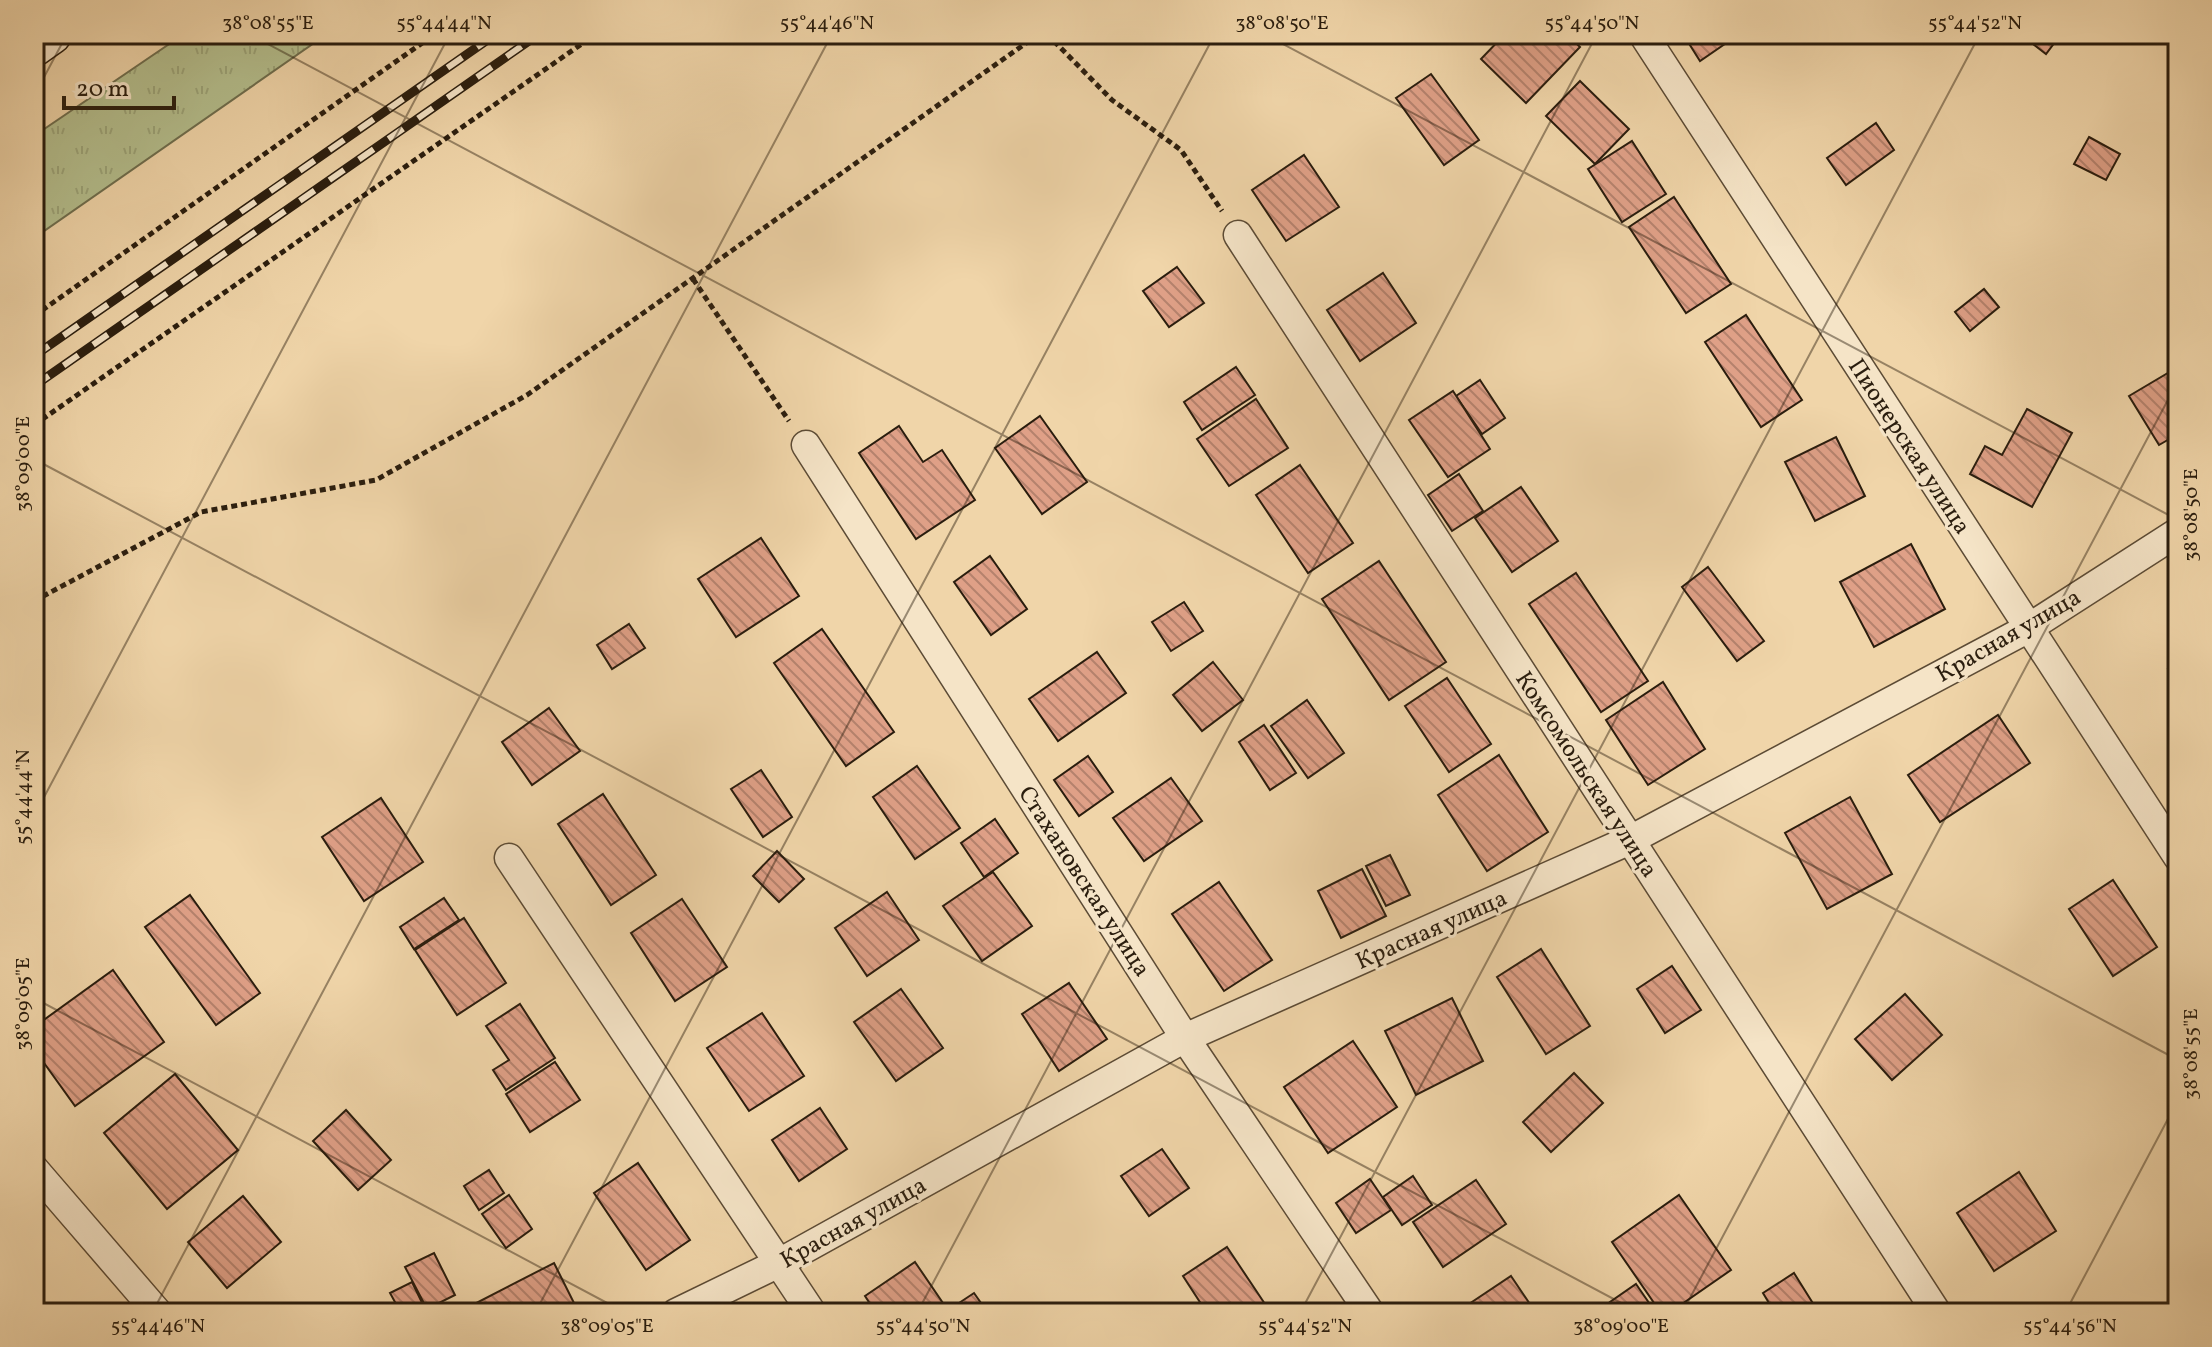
<svg xmlns="http://www.w3.org/2000/svg" width="2212" height="1347" font-family="Vollkorn,serif">
  <style>
    .grass { fill: url(#grass-tufts); stroke: #6f6e4e; stroke-width: 2 }
    .building { fill: url(#building-back-hatch); stroke: #2a1d0e; stroke-width: 2 }
    .lines { fill: none; stroke-linecap: round; stroke-linejoin: round }
    .street-casing { stroke: #5c4b35; stroke-width: 31 }
    .secondary-casing { stroke: #2a1d0e; stroke-width: 43 }
    .path { stroke: #2a1d0e; stroke-width: 5; stroke-dasharray: 6 4; stroke-linecap: butt }
    .street { stroke: #f5e4c7; stroke-width: 28 }
    .secondary { stroke: #f5e4c7; stroke-width: 40 }
    .rail-casing { stroke: #2a1d0e; stroke-width: 9 }
    .rail { stroke: #f5e4c7; stroke-width: 6; stroke-dasharray: 18; stroke-linecap: butt }
    .ticks { fill: none; stroke: #2a1d0e; stroke-width: 2; stroke-opacity: 0.45 }
    .labels { text-anchor: middle; stroke-width: 6; stroke-linejoin: round; paint-order: stroke }
    .street-label { font-size: 24px; fill: #2a1d0e; stroke: #f5e4c7 }
    .neatline { fill: none; stroke: #2a1d0e; stroke-width: 3 }
    .ticks-label { font-size: 20px; text-anchor: middle; fill: #2a1d0e }
  </style>
  <defs>
    <pattern id="grass-tufts" width="24" height="20" patternUnits="userSpaceOnUse" patternTransform="scale(2)"><rect width="24" height="20" fill="#b4be8d"/><path d="M3 7l-1-3M5 7V3M7 7l1-3M15 17l-1-3M17 17v-4M19 17l1-3" fill="none" stroke="#9ba378"/></pattern>
    <pattern id="building-back-hatch" width="6" height="6" patternUnits="userSpaceOnUse" patternTransform="scale(2)"><rect width="6" height="6" fill="#dfa087"/><path d="M-1 5l2 2M0 0l6 6M5-1l2 2" fill="none" stroke="#b5826d"/></pattern>
  </defs>
  <rect width="100%" height="100%" fill="#f0d5a9"/>
  <filter id="stains"><feTurbulence type="fractalNoise" baseFrequency=".0025" numOctaves="4"/><feColorMatrix values="0 0 0 0 .2 0 0 0 0 .09 0 0 0 0 .02 0 0 0 .5 -.17"/></filter>
  <radialGradient id="worn" r=".72"><stop offset=".6" stop-color="#630" stop-opacity="0"/><stop offset="1" stop-color="#630" stop-opacity=".3"/></radialGradient>
  <!-- grass -->
  <path class="grass" d="M 184,34 L 327,34 L 34,238 L 34,136 Z"/>
  <!-- building -->
  <g class="building">
    <path d="M 1505,34 L 1567,34 L 1580,47 L 1526,103 L 1481,59 Z"/>
    <path d="M 1683,34 L 1733,34 L 1735,37 L 1700,61 Z"/>
    <path d="M 2020,34 L 2061,34 L 2046,54 Z"/>
    <path d="M 1431,74 L 1479,140 L 1444,165 L 1396,98 Z"/>
    <path d="M 1580,81 L 1629,129 L 1595,164 L 1546,116 Z"/>
    <path d="M 1876,123 L 1894,150 L 1846,185 L 1827,158 Z"/>
    <path d="M 2089,137 L 2120,154 L 2106,180 L 2074,164 Z"/>
    <path d="M 1632,141 L 1666,194 L 1622,222 L 1588,169 Z"/>
    <path d="M 1304,155 L 1339,207 L 1286,241 L 1252,190 Z"/>
    <path d="M 1674,197 L 1731,284 L 1686,313 L 1629,227 Z"/>
    <path d="M 1177,267 L 1204,303 L 1169,327 L 1143,291 Z"/>
    <path d="M 1383,273 L 1416,323 L 1360,361 L 1327,310 Z"/>
    <path d="M 1984,289 L 1999,307 L 1970,331 L 1955,312 Z"/>
    <path d="M 1746,315 L 1802,400 L 1761,427 L 1705,342 Z"/>
    <path d="M 1236,367 L 1255,395 L 1202,430 L 1184,402 Z"/>
    <path d="M 2178,367 L 2178,434 L 2159,445 L 2129,396 Z"/>
    <path d="M 1480,380 L 1505,418 L 1482,434 L 1456,396 Z"/>
    <path d="M 1453,391 L 1490,449 L 1448,477 L 1409,420 Z"/>
    <path d="M 1256,399 L 1288,448 L 1229,486 L 1197,439 Z"/>
    <path d="M 2027,409 L 2072,433 L 2032,507 L 1970,474 L 1985,446 L 2002,455 Z"/>
    <path d="M 1040,416 L 1087,482 L 1042,514 L 995,448 Z"/>
    <path d="M 899,426 L 923,462 L 942,450 L 975,500 L 916,539 L 859,453 Z"/>
    <path d="M 1836,437 L 1865,496 L 1815,521 L 1785,462 Z"/>
    <path d="M 1300,465 L 1353,543 L 1308,573 L 1256,495 Z"/>
    <path d="M 1459,474 L 1483,511 L 1452,531 L 1428,495 Z"/>
    <path d="M 1521,487 L 1558,541 L 1512,572 L 1475,518 Z"/>
    <path d="M 761,538 L 799,596 L 736,637 L 698,579 Z"/>
    <path d="M 1911,544 L 1945,609 L 1874,647 L 1840,582 Z"/>
    <path d="M 990,556 L 1027,609 L 991,635 L 954,582 Z"/>
    <path d="M 1379,561 L 1446,662 L 1389,700 L 1322,599 Z"/>
    <path d="M 1708,567 L 1764,641 L 1737,661 L 1682,587 Z"/>
    <path d="M 1576,573 L 1648,681 L 1601,712 L 1529,604 Z"/>
    <path d="M 1184,602 L 1203,631 L 1171,651 L 1152,622 Z"/>
    <path d="M 629,624 L 645,648 L 612,669 L 597,645 Z"/>
    <path d="M 822,629 L 894,732 L 846,766 L 774,663 Z"/>
    <path d="M 1097,652 L 1126,693 L 1058,741 L 1029,699 Z"/>
    <path d="M 1213,662 L 1243,700 L 1202,731 L 1173,695 Z"/>
    <path d="M 2178,663 L 2178,687 L 2168,669 Z"/>
    <path d="M 1447,678 L 1491,744 L 1449,772 L 1405,706 Z"/>
    <path d="M 1663,682 L 1705,749 L 1648,785 L 1606,720 Z"/>
    <path d="M 1307,700 L 1344,753 L 1308,778 L 1271,726 Z"/>
    <path d="M 549,708 L 580,751 L 532,785 L 502,742 Z"/>
    <path d="M 1998,715 L 2030,763 L 1940,822 L 1908,775 Z"/>
    <path d="M 1264,725 L 1296,773 L 1270,790 L 1239,742 Z"/>
    <path d="M 1499,755 L 1548,832 L 1487,871 L 1438,795 Z"/>
    <path d="M 1088,756 L 1113,792 L 1079,816 L 1054,780 Z"/>
    <path d="M 917,766 L 960,828 L 915,859 L 873,797 Z"/>
    <path d="M 761,770 L 792,817 L 763,837 L 731,789 Z"/>
    <path d="M 1171,778 L 1202,821 L 1144,861 L 1113,818 Z"/>
    <path d="M 603,794 L 656,875 L 611,905 L 558,824 Z"/>
    <path d="M 1850,797 L 1892,874 L 1827,909 L 1785,833 Z"/>
    <path d="M 381,798 L 423,862 L 364,901 L 322,837 Z"/>
    <path d="M 995,819 L 1018,853 L 984,877 L 961,843 Z"/>
    <path d="M 777,851 L 804,879 L 779,902 L 753,876 Z"/>
    <path d="M 1390,855 L 1410,895 L 1386,906 L 1366,866 Z"/>
    <path d="M 1362,869 L 1386,916 L 1341,938 L 1318,891 Z"/>
    <path d="M 993,872 L 1032,926 L 982,961 L 943,906 Z"/>
    <path d="M 2113,880 L 2157,947 L 2113,976 L 2069,909 Z"/>
    <path d="M 1219,882 L 1272,960 L 1224,991 L 1172,914 Z"/>
    <path d="M 887,892 L 919,940 L 867,976 L 835,928 Z"/>
    <path d="M 190,895 L 260,993 L 216,1025 L 145,927 Z"/>
    <path d="M 444,898 L 459,920 L 414,949 L 400,927 Z"/>
    <path d="M 682,899 L 727,967 L 675,1001 L 631,933 Z"/>
    <path d="M 464,918 L 506,983 L 457,1015 L 415,950 Z"/>
    <path d="M 1541,949 L 1590,1026 L 1546,1054 L 1497,977 Z"/>
    <path d="M 1672,966 L 1701,1010 L 1665,1033 L 1637,989 Z"/>
    <path d="M 113,970 L 164,1042 L 75,1106 L 34,1049 L 34,1027 Z"/>
    <path d="M 1069,983 L 1107,1039 L 1059,1071 L 1022,1014 Z"/>
    <path d="M 901,989 L 943,1048 L 896,1081 L 854,1022 Z"/>
    <path d="M 1905,994 L 1942,1035 L 1892,1080 L 1855,1039 Z"/>
    <path d="M 1452,998 L 1483,1061 L 1416,1095 L 1385,1031 Z"/>
    <path d="M 520,1004 L 555,1058 L 506,1090 L 493,1070 L 509,1060 L 486,1026 Z"/>
    <path d="M 762,1013 L 804,1076 L 749,1111 L 707,1048 Z"/>
    <path d="M 1353,1041 L 1397,1107 L 1328,1153 L 1284,1087 Z"/>
    <path d="M 555,1062 L 580,1100 L 530,1132 L 506,1094 Z"/>
    <path d="M 1574,1073 L 1603,1103 L 1551,1152 L 1523,1122 Z"/>
    <path d="M 175,1074 L 238,1150 L 167,1209 L 104,1133 Z"/>
    <path d="M 820,1108 L 847,1149 L 799,1181 L 772,1140 Z"/>
    <path d="M 346,1110 L 391,1160 L 358,1190 L 313,1141 Z"/>
    <path d="M 1162,1149 L 1189,1188 L 1149,1216 L 1121,1176 Z"/>
    <path d="M 638,1163 L 690,1240 L 646,1270 L 594,1193 Z"/>
    <path d="M 489,1170 L 504,1193 L 479,1210 L 464,1186 Z"/>
    <path d="M 2019,1172 L 2056,1231 L 1994,1271 L 1957,1213 Z"/>
    <path d="M 1413,1176 L 1432,1205 L 1402,1225 L 1383,1197 Z"/>
    <path d="M 1370,1179 L 1391,1210 L 1356,1233 L 1336,1203 Z"/>
    <path d="M 1476,1180 L 1506,1224 L 1443,1267 L 1413,1222 Z"/>
    <path d="M 509,1195 L 532,1229 L 506,1248 L 482,1214 Z"/>
    <path d="M 1679,1195 L 1731,1270 L 1669,1313 L 1661,1313 L 1612,1242 Z"/>
    <path d="M 243,1196 L 281,1242 L 227,1288 L 188,1242 Z"/>
    <path d="M 1227,1247 L 1271,1313 L 1207,1313 L 1183,1276 Z"/>
    <path d="M 434,1253 L 455,1295 L 427,1309 L 405,1267 Z"/>
    <path d="M 915,1262 L 947,1309 L 941,1313 L 876,1313 L 865,1296 Z"/>
    <path d="M 554,1263 L 579,1313 L 457,1313 Z"/>
    <path d="M 1794,1273 L 1819,1313 L 1775,1313 L 1763,1293 Z"/>
    <path d="M 1511,1276 L 1536,1313 L 1471,1313 L 1466,1306 Z"/>
    <path d="M 412,1282 L 427,1313 L 401,1313 L 390,1293 Z"/>
    <path d="M 1636,1284 L 1656,1313 L 1619,1313 L 1610,1302 Z"/>
    <path d="M 974,1293 L 988,1313 L 944,1313 Z"/>
  </g>
  <g class="lines">
    <!-- street casing -->
    <g class="street-casing">
      <g id="street">
        <path d="M 1643,34 L 2178,857"/>
        <path d="M 1238,235 L 1937,1313"/>
        <path d="M 806,445 L 1185,1038 L 1370,1313"/>
        <path d="M 509,858 L 812,1313"/>
        <path d="M 34,1169 L 158,1313"/>
        <path d="M 676,1313 L 779,1263 L 1185,1038 L 1630,840 L 2027,629 L 2178,532"/>
      </g>
    </g>
    <!-- secondary casing -->
    <g class="secondary-casing">
      <path id="secondary" d="M 34,46 L 51,34"/>
    </g>
    <!-- path -->
    <g class="path">
      <path d="M 1047,34 L 1112,100 L 1181,150 L 1222,211"/>
      <path d="M 693,279 L 789,421"/>
      <path d="M 34,316 L 435,34"/>
      <path d="M 34,425 L 596,34"/>
      <path d="M 34,601 L 201,512 L 376,480 L 527,395 L 1039,34"/>
    </g>
    <!-- street -->
    <use href="#street" class="street"/>
    <!-- secondary -->
    <use href="#secondary" class="secondary"/>
    <!-- rail casing -->
    <g class="rail-casing">
      <g id="rail">
        <path d="M 34,356 L 496,34"/>
        <path d="M 34,386 L 539,34"/>
      </g>
    </g>
    <!-- rail -->
    <use href="#rail" class="rail"/>
  </g>
  <!-- ticks -->
  <path class="ticks" d="M 249,34 L 2178,1060M 1264,34 L 2178,520M 34,96 L 67,34M 34,459 L 1640,1313M 34,816 L 450,34M 34,998 L 626,1313M 152,1313 L 832,34M 535,1313 L 1215,34M 917,1313 L 1597,34M 1300,1313 L 1980,34M 1682,1313 L 2178,381M 2065,1313 L 2178,1100"/>
  <g class="labels">
    <!-- street labels -->
    <g class="street-label">
      <text transform="translate(1910 446) rotate(57)" y="8">Пионерская улица</text>
      <text transform="translate(2008 635) rotate(-30)" y="8">Красная улица</text>
      <text transform="translate(1587 774) rotate(57)" y="8">Комсомольская улица</text>
      <text transform="translate(1085 881) rotate(57)" y="8">Стахановская улица</text>
      <text transform="translate(1431 929) rotate(-24)" y="8">Красная улица</text>
      <text transform="translate(853 1222) rotate(-29)" y="8">Красная улица</text>
    </g>
  </g>
  <!-- margin -->
  <rect width="2212" height="1347" fill="none" stroke="#f0d5a9" stroke-width="88"/>
  <!-- scale -->
  <path d="M64 96v12h110v-12" fill="none" stroke="#2a1d0e" stroke-width="4"/>
  <text x="76" y="96" font-size="24" fill="#2a1d0e" stroke="#f5e4c7" stroke-width="6" paint-order="stroke">20 m</text>
  <rect x="44" y="44" width="2124" height="1259" class="neatline"/>
  <g class="ticks-label">
    <text x="268" y="29">38°08'55"E</text>
    <text x="444" y="29">55°44'44"N</text>
    <text x="827" y="29">55°44'46"N</text>
    <text x="1282" y="29">38°08'50"E</text>
    <text x="1592" y="29">55°44'50"N</text>
    <text x="1975" y="29">55°44'52"N</text>
    <text transform="translate(22 464) rotate(-90)" y="7">38°09'00"E</text>
    <text transform="translate(2190 515) rotate(-90)" y="7">38°08'50"E</text>
    <text transform="translate(22 797) rotate(-90)" y="7">55°44'44"N</text>
    <text transform="translate(22 1004) rotate(-90)" y="7">38°09'05"E</text>
    <text transform="translate(2190 1054) rotate(-90)" y="7">38°08'55"E</text>
    <text x="158" y="1332">55°44'46"N</text>
    <text x="607" y="1332">38°09'05"E</text>
    <text x="923" y="1332">55°44'50"N</text>
    <text x="1305" y="1332">55°44'52"N</text>
    <text x="1621" y="1332">38°09'00"E</text>
    <text x="2070" y="1332">55°44'56"N</text>
  </g>
  <rect width="100%" height="100%" filter="url(#stains)"/>
  <rect width="100%" height="100%" fill="url(#worn)"/>
</svg>
